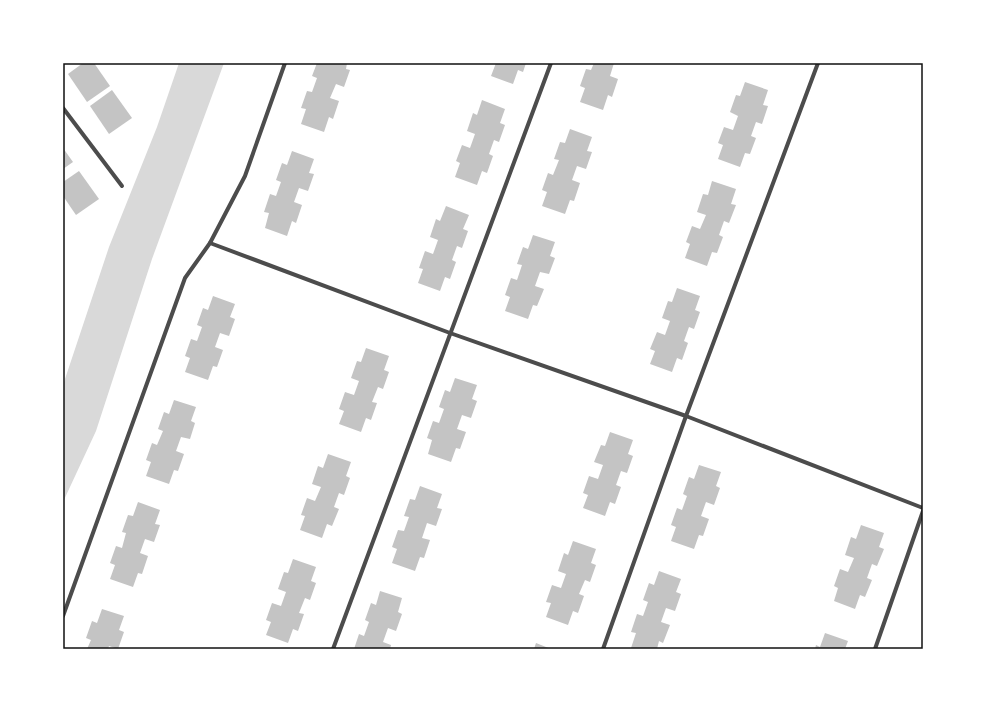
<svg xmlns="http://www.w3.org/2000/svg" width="986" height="712" font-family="'Fira Sans Condensed',sans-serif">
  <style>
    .water { fill: #d9d9d9 }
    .building { fill: #c4c4c4 }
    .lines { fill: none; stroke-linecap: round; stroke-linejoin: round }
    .minor { stroke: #4c4c4c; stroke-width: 4 }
    .neatline { fill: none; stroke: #111; stroke-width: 1.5 }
  </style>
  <rect width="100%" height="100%" fill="#fff"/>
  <!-- water -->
  <path class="water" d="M 179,63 L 224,63 L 152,259 L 96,431 L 63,502 L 63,385 L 109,247 L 157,127 Z"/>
  <!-- building -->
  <g class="building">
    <path d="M 83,63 L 94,63 L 110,86 L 87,102 L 68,74 Z"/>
    <path d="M 317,63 L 347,63 L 346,69 L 350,70 L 344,87 L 336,84 L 330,98 L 339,101 L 333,119 L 329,117 L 324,132 L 301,124 L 306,109 L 301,108 L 307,91 L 312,92 L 317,78 L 312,76 Z"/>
    <path d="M 496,63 L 526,63 L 523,72 L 518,70 L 513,84 L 491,76 Z"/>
    <path d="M 594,63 L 614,63 L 610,76 L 618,79 L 612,97 L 608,95 L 603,110 L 580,102 L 585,88 L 580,86 L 586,69 L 591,70 Z"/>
    <path d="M 745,82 L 768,90 L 763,105 L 768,106 L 762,124 L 756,122 L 751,136 L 756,138 L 750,154 L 745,153 L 740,167 L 718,159 L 723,145 L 718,143 L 724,127 L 733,130 L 738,116 L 730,112 L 736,95 L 740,96 Z"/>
    <path d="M 112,90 L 132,118 L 109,134 L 90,106 Z"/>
    <path d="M 482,100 L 505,109 L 500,123 L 505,125 L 499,142 L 494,140 L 489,154 L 493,156 L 487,173 L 482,171 L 477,185 L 455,177 L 460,163 L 456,161 L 462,145 L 470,148 L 475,134 L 467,131 L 473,113 L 477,115 Z"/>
    <path d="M 570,129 L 592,137 L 587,151 L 592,152 L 586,169 L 577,166 L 572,180 L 580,183 L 574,201 L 570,200 L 565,214 L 542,206 L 547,192 L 542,190 L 548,173 L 553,175 L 559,160 L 554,159 L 560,142 L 565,143 Z"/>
    <path d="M 63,148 L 73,162 L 63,169 Z"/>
    <path d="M 292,151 L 314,159 L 309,173 L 314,174 L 308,191 L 299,188 L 294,202 L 302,205 L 296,223 L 292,221 L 287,236 L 265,228 L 269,213 L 264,212 L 270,194 L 276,196 L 281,182 L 276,180 L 282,163 L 287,165 Z"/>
    <path d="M 79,171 L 99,199 L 76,215 L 63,196 L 63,182 Z"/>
    <path d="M 712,181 L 736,189 L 731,204 L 736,205 L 729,223 L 724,221 L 719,235 L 723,237 L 717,253 L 712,252 L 707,266 L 685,258 L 690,244 L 686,242 L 692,226 L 700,229 L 706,215 L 697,212 L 703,194 L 708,195 Z"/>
    <path d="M 446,206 L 469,215 L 463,229 L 468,231 L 462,248 L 457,246 L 452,260 L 456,262 L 450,279 L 445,277 L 440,291 L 418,283 L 423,269 L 419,268 L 425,251 L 433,254 L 438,240 L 430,237 L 436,219 L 440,221 Z"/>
    <path d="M 533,235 L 555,242 L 550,256 L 555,258 L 549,274 L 540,272 L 535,286 L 544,289 L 537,306 L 533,305 L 528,319 L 505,311 L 510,297 L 505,295 L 511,278 L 517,280 L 522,265 L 517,264 L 523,247 L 528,249 Z"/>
    <path d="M 677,288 L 700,296 L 695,310 L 700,312 L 694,329 L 689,327 L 684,341 L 688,343 L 682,360 L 677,358 L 672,372 L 650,364 L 655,351 L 650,349 L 657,332 L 665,335 L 670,321 L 662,318 L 668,301 L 672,302 Z"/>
    <path d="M 213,296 L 235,304 L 230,317 L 235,319 L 229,336 L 220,333 L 215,347 L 223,350 L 217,367 L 213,366 L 208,380 L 185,372 L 190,358 L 185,356 L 191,339 L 197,341 L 202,327 L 197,325 L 203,308 L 208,310 Z"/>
    <path d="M 366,348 L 389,356 L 384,370 L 389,372 L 383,389 L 378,387 L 372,402 L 377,403 L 371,420 L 366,418 L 361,432 L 339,424 L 344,411 L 339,409 L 345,392 L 354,395 L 359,381 L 351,378 L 357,361 L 361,362 Z"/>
    <path d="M 455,378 L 477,385 L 472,399 L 477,401 L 471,418 L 462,415 L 457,429 L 466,432 L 460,449 L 456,448 L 451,462 L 428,454 L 432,440 L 427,438 L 433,421 L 439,423 L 444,409 L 439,407 L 445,390 L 450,392 Z"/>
    <path d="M 174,400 L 196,407 L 191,421 L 195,423 L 190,439 L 181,437 L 176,451 L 184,454 L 178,471 L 174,470 L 169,484 L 146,476 L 151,462 L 146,460 L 152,443 L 157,445 L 163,431 L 158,429 L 164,412 L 169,414 Z"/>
    <path d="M 610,432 L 633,440 L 628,454 L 633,456 L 627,473 L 621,471 L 616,485 L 621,487 L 615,504 L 610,502 L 605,516 L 583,508 L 588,495 L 583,493 L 589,476 L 598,479 L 603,465 L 594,462 L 601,445 L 605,446 Z"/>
    <path d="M 328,454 L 351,462 L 346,476 L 350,478 L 344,495 L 339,493 L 334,507 L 339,509 L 332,526 L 327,524 L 322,538 L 300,530 L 305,516 L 301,515 L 307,498 L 315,501 L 321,487 L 312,484 L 318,466 L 323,468 Z"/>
    <path d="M 699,465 L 721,472 L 716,486 L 720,488 L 714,505 L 706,502 L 701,516 L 709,519 L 703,536 L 699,535 L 694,549 L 671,541 L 676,527 L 671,525 L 677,508 L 682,510 L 687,496 L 683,494 L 689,477 L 694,479 Z"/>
    <path d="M 420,486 L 442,494 L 437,508 L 442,509 L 436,526 L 427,523 L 422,538 L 430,540 L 424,558 L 420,557 L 415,571 L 392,563 L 397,549 L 392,547 L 398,530 L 404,531 L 409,517 L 404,516 L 410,499 L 415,500 Z"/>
    <path d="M 138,502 L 160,510 L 155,524 L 160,525 L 154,542 L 145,539 L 140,553 L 148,556 L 142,574 L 138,573 L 133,587 L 110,579 L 115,565 L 110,563 L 116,546 L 122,548 L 126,533 L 122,532 L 128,515 L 133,516 Z"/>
    <path d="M 861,525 L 884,533 L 879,547 L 884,549 L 877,566 L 872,564 L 867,578 L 872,580 L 865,597 L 860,595 L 855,609 L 834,601 L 838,588 L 834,586 L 840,569 L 848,572 L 854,558 L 845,555 L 851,537 L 856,539 Z"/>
    <path d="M 573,541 L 596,549 L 591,563 L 596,565 L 590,582 L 585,580 L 579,594 L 584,596 L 578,613 L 573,611 L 568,625 L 546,617 L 551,603 L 546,602 L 552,585 L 561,588 L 566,574 L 558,571 L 564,553 L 568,555 Z"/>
    <path d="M 293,559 L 316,567 L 311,581 L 316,583 L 310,600 L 305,598 L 299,613 L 304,614 L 298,631 L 293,629 L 288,643 L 266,635 L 271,622 L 266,620 L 272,603 L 281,606 L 286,592 L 278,589 L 284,572 L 288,573 Z"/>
    <path d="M 659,571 L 681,579 L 676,592 L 681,594 L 675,611 L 666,608 L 661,622 L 670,625 L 663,643 L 659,641 L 657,649 L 635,649 L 631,648 L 636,633 L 631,632 L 637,614 L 643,616 L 648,602 L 643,600 L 649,583 L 654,585 Z"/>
    <path d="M 380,591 L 402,598 L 398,612 L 402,614 L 396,631 L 388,628 L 383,642 L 391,645 L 390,649 L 354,649 L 359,634 L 364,636 L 369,622 L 365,620 L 371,603 L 376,605 Z"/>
    <path d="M 102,609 L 124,616 L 119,630 L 124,632 L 118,649 L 109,646 L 108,649 L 87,649 L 91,640 L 86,638 L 92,621 L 97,623 Z"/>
    <path d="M 825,633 L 848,641 L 845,649 L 815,649 L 816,645 L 820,647 Z"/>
    <path d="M 536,643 L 551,649 L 534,649 Z"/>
  </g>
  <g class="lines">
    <!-- minor -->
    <g class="minor">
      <path d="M 63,108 L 122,186"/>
      <path d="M 210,243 L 450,333 L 686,416 L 923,508"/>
      <path d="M 63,616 L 185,278 L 210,243 L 245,176 L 285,63"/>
      <path d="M 333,649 L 551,63"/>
      <path d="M 603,649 L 686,416 L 818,63"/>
      <path d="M 875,649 L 923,511"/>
    </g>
  </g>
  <!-- border -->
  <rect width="986" height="712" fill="none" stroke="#ffffff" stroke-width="128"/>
  <rect x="64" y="64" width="858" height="584" class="neatline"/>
</svg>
